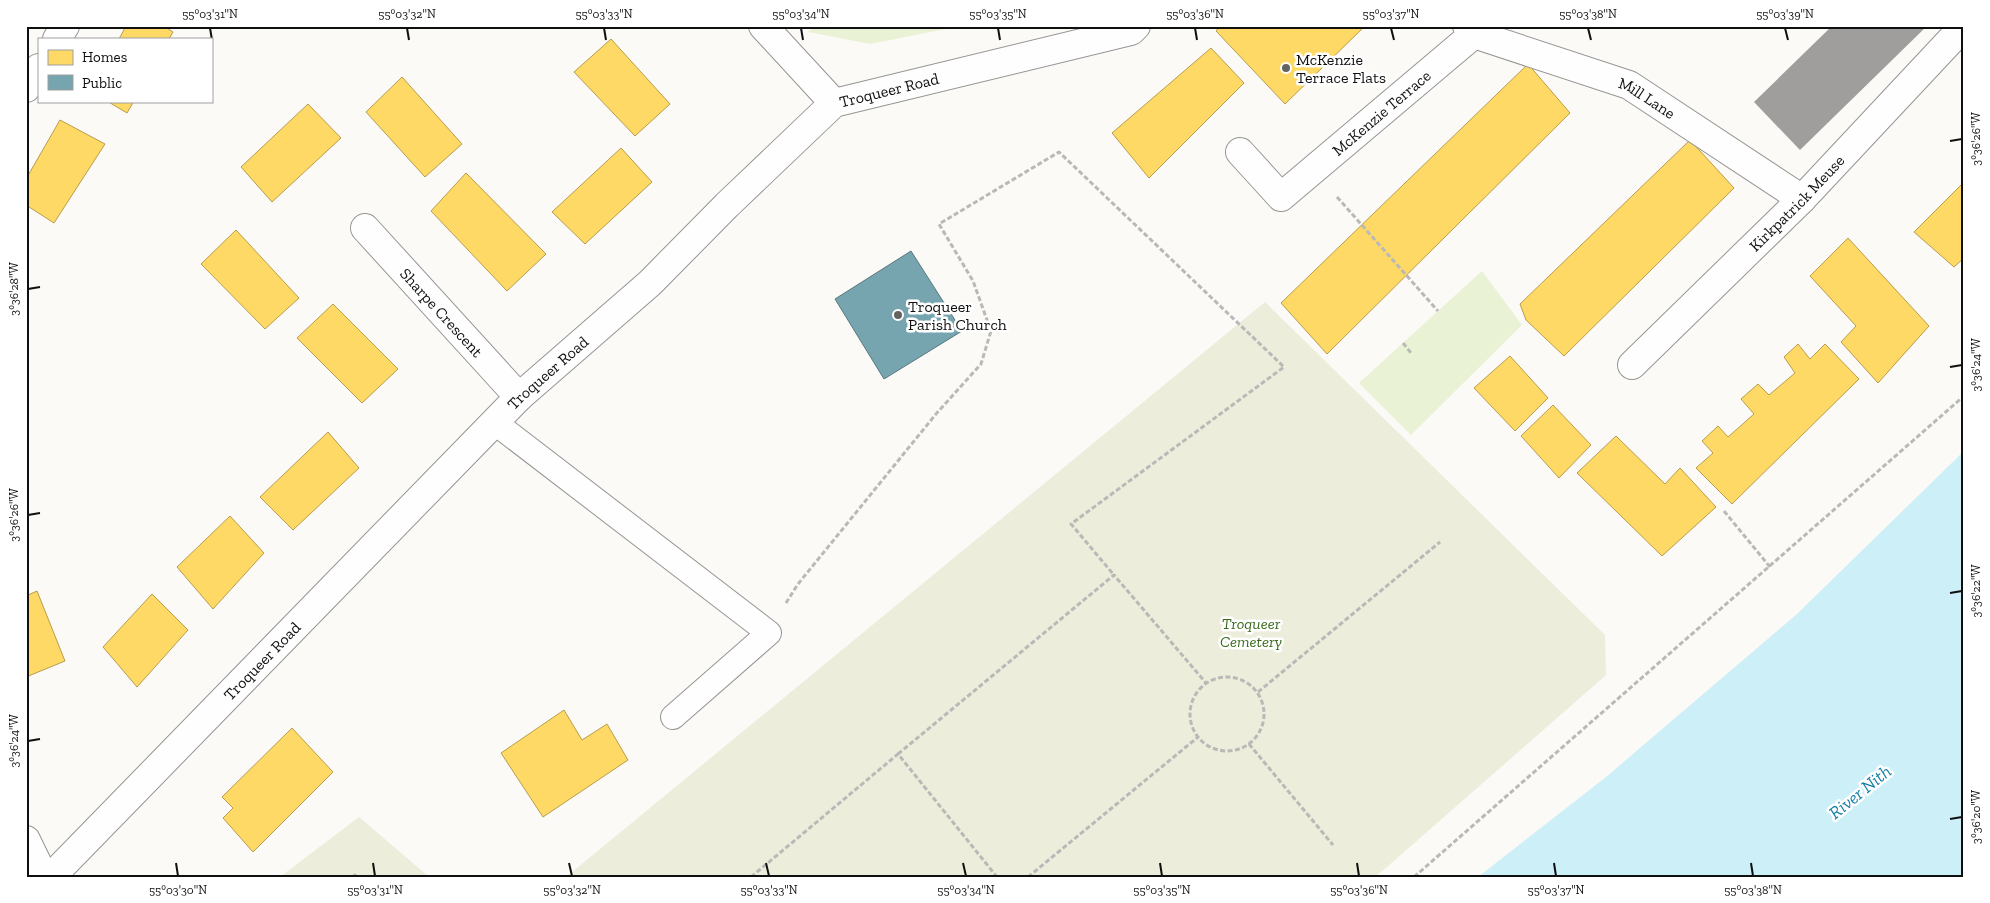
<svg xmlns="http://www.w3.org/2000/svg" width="1990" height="903" font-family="'Zilla Slab',serif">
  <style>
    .green { fill: #eaf2d6 }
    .cemetery { fill: #ecedda }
    .water { fill: #cceff8 }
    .homes { fill: #ffd966; stroke: #b79d4c }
    .public { fill: #76a5af; stroke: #57787f }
    .building { fill: #a09e9c }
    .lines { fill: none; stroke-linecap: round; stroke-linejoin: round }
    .service-casing { stroke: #969594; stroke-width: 26 }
    .minor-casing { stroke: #969594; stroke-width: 30 }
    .path { stroke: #b9b9b8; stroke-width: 3; stroke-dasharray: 5 2.5; stroke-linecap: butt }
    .service { stroke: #fffefe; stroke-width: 24 }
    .minor { stroke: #fffefe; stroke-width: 28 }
    .ticks { fill: none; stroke: #101010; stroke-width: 2 }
    .poi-dot { fill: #636261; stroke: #fff; stroke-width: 2 }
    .labels { text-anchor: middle; stroke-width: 5; stroke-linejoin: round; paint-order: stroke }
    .poi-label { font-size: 16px; fill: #101010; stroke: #fff; text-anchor: start }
    .street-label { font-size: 16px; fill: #101010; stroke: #fff }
    .park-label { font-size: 16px; font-style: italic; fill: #3a6b1d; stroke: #fff }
    .water-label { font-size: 18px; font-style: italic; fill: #147fa8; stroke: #fff }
    .neatline { fill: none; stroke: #101010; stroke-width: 2 }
    .ticks-label { font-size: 12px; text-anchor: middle; fill: #101010 }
  </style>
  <rect width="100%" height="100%" fill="#fcfaf7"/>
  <!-- green -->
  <g class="green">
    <path d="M 815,26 L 961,26 L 870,44 L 808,32 Z"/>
    <path d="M 1482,271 L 1522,325 L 1411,435 L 1359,383 Z"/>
  </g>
  <!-- cemetery -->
  <g class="cemetery">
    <path d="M 1265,302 L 1605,635 L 1606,675 L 1387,867 L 1375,877 L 566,877 Z"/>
    <path d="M 359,817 L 429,877 L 280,877 Z"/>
  </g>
  <!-- water -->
  <path class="water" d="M 1964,451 L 1964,877 L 1478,877 L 1606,777 L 1797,614 Z"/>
  <!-- homes -->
  <g class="homes">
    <path d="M 126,26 L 164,26 L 173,32 L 169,39 L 119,39 Z"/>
    <path d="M 1220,26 L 1365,26 L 1285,104 L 1216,31 Z"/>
    <path d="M 611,39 L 670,104 L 635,136 L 574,72 Z"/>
    <path d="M 1211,48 L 1244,83 L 1149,178 L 1112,133 Z"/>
    <path d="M 1528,64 L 1570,113 L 1327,354 L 1281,303 Z"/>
    <path d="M 402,77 L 462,144 L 425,177 L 366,112 Z"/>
    <path d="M 107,101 L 134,101 L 127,113 Z"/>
    <path d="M 308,104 L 341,138 L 272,202 L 241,167 Z"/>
    <path d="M 60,120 L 105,144 L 54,223 L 26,205 L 26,179 Z"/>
    <path d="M 1690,140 L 1734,188 L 1564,356 L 1526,320 L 1520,304 Z"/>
    <path d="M 621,148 L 652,182 L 585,244 L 552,212 Z"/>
    <path d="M 466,173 L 546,254 L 507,291 L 431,211 Z"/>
    <path d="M 1964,182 L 1964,258 L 1954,267 L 1914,232 Z"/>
    <path d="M 236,230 L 299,298 L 265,329 L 201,264 Z"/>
    <path d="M 1848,238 L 1929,326 L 1878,383 L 1841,342 L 1856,326 L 1810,276 Z"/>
    <path d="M 333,304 L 398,369 L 362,403 L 297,338 Z"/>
    <path d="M 1798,344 L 1810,359 L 1825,344 L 1859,379 L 1732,504 L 1696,468 L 1713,453 L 1702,441 L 1718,426 L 1728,437 L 1754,414 L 1741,399 L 1758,384 L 1769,395 L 1795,373 L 1784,357 Z"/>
    <path d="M 1510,356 L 1548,398 L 1515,431 L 1474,388 Z"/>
    <path d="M 1553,405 L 1591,445 L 1559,478 L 1521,436 Z"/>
    <path d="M 328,432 L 359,468 L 293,530 L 260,497 Z"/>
    <path d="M 1616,436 L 1665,484 L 1680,468 L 1716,507 L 1662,556 L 1577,473 Z"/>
    <path d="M 230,516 L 264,553 L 213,609 L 177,567 Z"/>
    <path d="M 37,591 L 65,661 L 26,677 L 26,596 Z"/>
    <path d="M 152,594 L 188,630 L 137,687 L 103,647 Z"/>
    <path d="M 564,710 L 582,740 L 607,724 L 628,760 L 543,817 L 501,753 Z"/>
    <path d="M 292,728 L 333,772 L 253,852 L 223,818 L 233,808 L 222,797 Z"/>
  </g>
  <!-- public -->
  <path class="public" d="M 911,251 L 962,331 L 884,379 L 835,299 Z"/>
  <!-- building -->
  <path class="building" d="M 1832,26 L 1927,26 L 1800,150 L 1754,102 Z"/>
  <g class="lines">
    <!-- service casing -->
    <g class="service-casing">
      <path id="service" d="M 494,422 L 769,633 L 673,717"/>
    </g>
    <!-- minor casing -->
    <g class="minor-casing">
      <g id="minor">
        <path d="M 763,26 L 834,103"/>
        <path id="s1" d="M 1474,34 L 1629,85 L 1802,199"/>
        <path d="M 57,39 L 65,26"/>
        <path d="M 26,88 L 39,68"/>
        <path id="s2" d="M 1240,152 L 1281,197 L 1474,34 L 1467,26"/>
        <path id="s3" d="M 365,228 L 519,397"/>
        <path id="s4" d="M 1632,365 L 1802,199 L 1964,26"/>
        <path d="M 26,840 L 44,877"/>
        <path id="s5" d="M 51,877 L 519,397 L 650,283 L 727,205 L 834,103 L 1131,31 L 1136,26"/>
      </g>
    </g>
    <!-- path -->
    <g class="path">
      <path d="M 1337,197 L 1438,311"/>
      <path d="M 1403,343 L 1411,353"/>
      <path d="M 1724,511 L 1770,567"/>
      <path d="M 786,603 L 798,584 L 936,414 L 981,364 L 991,331 L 973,281 L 939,224 L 1059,152 L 1284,367 L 1071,524 L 1114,575"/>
      <circle cx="1227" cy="714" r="37"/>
      <path d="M 1258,692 L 1440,542"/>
      <path d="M 1249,744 L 1333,845"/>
      <path d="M 898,754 L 1114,575 L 1206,683"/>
      <path d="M 352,877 L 355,875 L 357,877"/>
      <path d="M 751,877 L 898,754 L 997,877"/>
      <path d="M 1028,877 L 1198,737"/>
      <path d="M 1414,877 L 1964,396"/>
    </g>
    <!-- service -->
    <use href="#service" class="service"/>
    <!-- minor -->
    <use href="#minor" class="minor"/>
  </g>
  <!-- ticks -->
  <path class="ticks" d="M 210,28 L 212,40M 407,28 L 409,40M 604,28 L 606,40M 801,28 L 803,40M 998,28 L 1000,40M 1195,28 L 1197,40M 1391,28 L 1394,40M 1588,28 L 1591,40M 1785,28 L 1788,40M 1950,141 L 1962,139M 28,289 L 40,287M 1950,367 L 1962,365M 28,515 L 40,513M 1950,593 L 1962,591M 28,741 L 40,739M 1950,819 L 1962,817M 176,863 L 178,876M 373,863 L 375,876M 569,863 L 572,876M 766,863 L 769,876M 963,863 L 966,876M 1160,863 L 1162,876M 1357,863 L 1359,876M 1554,863 L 1556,876M 1751,863 L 1753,876"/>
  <!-- markers -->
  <g class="poi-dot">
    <circle cx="1286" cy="68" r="5"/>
    <circle cx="898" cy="315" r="5"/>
  </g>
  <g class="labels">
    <!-- poi labels -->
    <g class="poi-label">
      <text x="1296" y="65">McKenzie<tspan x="1296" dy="18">Terrace Flats</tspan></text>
      <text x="908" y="312">Troqueer<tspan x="908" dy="18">Parish Church</tspan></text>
    </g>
    <!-- street labels -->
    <g class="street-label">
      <text dy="6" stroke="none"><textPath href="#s5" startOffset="1158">Troqueer Road</textPath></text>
      <text dy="6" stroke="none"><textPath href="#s1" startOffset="185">Mill Lane</textPath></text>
      <text dy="6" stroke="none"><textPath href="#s2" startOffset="192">McKenzie Terrace</textPath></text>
      <text dy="6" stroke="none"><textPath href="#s4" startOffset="231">Kirkpatrick Meuse</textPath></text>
      <text dy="6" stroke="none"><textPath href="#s3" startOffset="114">Sharpe Crescent</textPath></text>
      <text dy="6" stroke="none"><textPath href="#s5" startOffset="708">Troqueer Road</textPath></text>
      <text dy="6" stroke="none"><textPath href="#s5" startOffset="302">Troqueer Road</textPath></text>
    </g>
    <!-- park labels -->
    <g class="park-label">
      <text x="1251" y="629">Troqueer<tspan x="1251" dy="18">Cemetery</tspan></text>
    </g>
    <!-- water labels -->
    <g class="water-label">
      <text transform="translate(1860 792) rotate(-39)" y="6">River Nith</text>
    </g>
  </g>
  <!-- border -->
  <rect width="1990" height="903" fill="none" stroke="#ffffff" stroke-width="55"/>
  <!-- legend -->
  <rect x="38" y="38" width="175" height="65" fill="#ffffff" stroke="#9f9f9f"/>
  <rect x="48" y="50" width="25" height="15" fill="#ffd966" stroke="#9f9f9f"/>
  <text x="82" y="62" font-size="15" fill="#101010">Homes</text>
  <rect x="48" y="75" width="25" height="15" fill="#76a5af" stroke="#9f9f9f"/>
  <text x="82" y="88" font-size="15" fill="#101010">Public</text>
  <rect x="28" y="28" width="1934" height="848" class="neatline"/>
  <g class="ticks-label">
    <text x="210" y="18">55°03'31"N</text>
    <text x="407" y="18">55°03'32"N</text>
    <text x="604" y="18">55°03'33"N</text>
    <text x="801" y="18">55°03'34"N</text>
    <text x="998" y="18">55°03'35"N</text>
    <text x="1195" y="18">55°03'36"N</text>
    <text x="1391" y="18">55°03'37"N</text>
    <text x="1588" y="18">55°03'38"N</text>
    <text x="1785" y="18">55°03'39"N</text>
    <text transform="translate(1976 139) rotate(-90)" y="4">3°36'26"W</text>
    <text transform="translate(14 289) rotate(-90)" y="4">3°36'28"W</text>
    <text transform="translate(1976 365) rotate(-90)" y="4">3°36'24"W</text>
    <text transform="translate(14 515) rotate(-90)" y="4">3°36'26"W</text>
    <text transform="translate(1976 591) rotate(-90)" y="4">3°36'22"W</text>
    <text transform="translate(14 741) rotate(-90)" y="4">3°36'24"W</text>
    <text transform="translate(1976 817) rotate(-90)" y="4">3°36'20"W</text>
    <text x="178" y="894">55°03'30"N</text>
    <text x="375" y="894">55°03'31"N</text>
    <text x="572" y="894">55°03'32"N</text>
    <text x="769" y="894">55°03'33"N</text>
    <text x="966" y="894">55°03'34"N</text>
    <text x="1162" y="894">55°03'35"N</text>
    <text x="1359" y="894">55°03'36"N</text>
    <text x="1556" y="894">55°03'37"N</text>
    <text x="1753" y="894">55°03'38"N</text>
  </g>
</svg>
